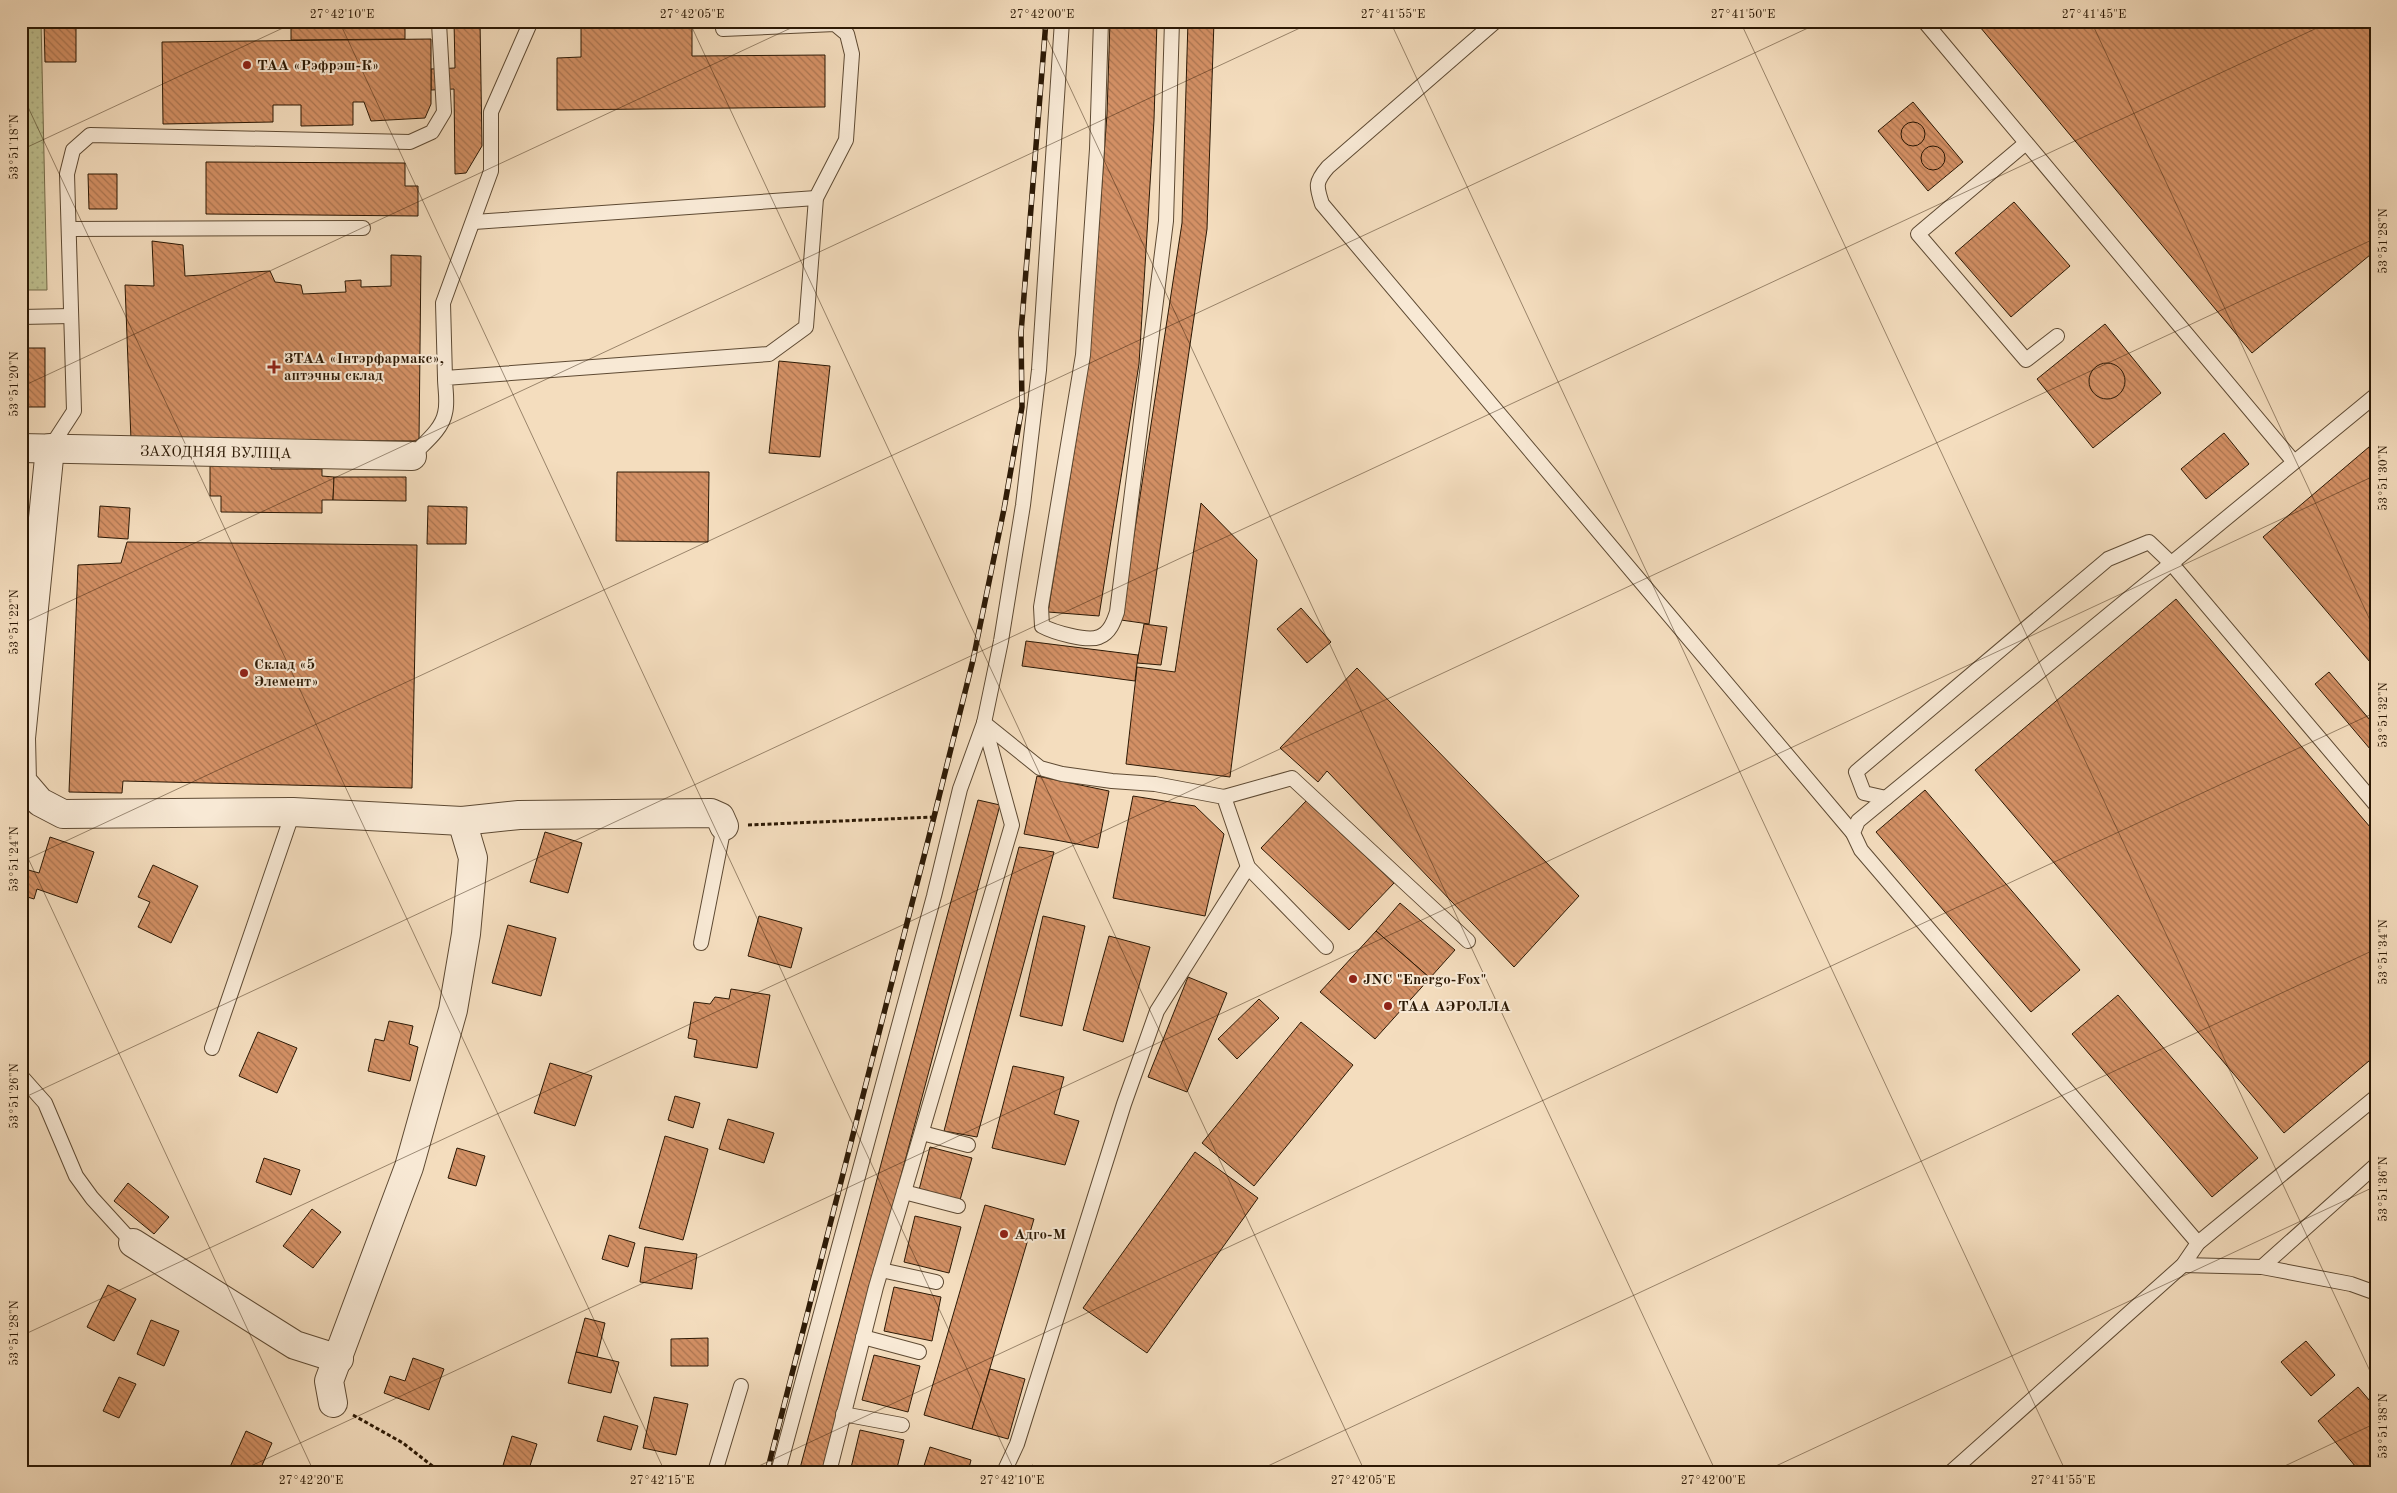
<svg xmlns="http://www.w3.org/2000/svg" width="2397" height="1493" font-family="'Old Standard TT',serif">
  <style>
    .grass { fill: url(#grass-dots); stroke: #756c4a }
    .building { fill: url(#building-back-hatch); stroke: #2c1905 }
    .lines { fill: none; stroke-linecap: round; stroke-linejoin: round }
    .service-casing { stroke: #5e4a33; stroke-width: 16 }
    .minor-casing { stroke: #5e4a33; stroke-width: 30 }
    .path { stroke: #2c1905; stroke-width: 3; stroke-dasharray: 4 2.5; stroke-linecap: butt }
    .service { stroke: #f8e9d5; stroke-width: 14 }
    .minor { stroke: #f8e9d5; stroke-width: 28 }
    .rail-casing { stroke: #2c1905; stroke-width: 5.5 }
    .rail { stroke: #f8e9d5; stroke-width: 4; stroke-dasharray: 11; stroke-linecap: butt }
    .ticks { fill: none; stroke: #2c1905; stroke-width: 1; stroke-opacity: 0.45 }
    .poi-dot { fill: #8f2418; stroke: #f8e9d5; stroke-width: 2 }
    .labels { text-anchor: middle; stroke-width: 4; stroke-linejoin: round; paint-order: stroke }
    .poi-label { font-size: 15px; font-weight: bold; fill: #2c1905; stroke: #f8e9d5; text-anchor: start }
    .street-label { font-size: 15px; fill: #2c1905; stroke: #f8e9d5 }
    .neatline { fill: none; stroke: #2c1905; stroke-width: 2 }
    .ticks-label { font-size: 12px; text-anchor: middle; fill: #2c1905 }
  </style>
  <defs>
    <pattern id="grass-dots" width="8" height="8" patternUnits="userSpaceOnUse" patternTransform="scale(1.25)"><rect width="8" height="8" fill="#bec090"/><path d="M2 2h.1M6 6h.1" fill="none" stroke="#a3a47b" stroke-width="1.8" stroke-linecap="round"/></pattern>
    <pattern id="building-back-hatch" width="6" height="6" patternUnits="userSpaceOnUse" patternTransform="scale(1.25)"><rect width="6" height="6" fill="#d39065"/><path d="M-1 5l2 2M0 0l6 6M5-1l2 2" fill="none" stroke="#ab7551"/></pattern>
  </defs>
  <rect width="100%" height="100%" fill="#f4ddbe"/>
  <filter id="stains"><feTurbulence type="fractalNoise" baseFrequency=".004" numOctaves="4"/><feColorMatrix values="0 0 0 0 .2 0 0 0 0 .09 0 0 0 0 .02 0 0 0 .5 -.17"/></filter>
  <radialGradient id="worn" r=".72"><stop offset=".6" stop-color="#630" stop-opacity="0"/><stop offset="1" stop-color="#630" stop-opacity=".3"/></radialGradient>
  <!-- grass -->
  <path class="grass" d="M 21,21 L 41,21 L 47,290 L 21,290 Z"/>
  <!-- building -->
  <g class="building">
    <path d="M 44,21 L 76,21 L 76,62 L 45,62 Z"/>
    <rect x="165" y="21" width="74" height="7"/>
    <path d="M 291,21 L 405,21 L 405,39 L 291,40 Z"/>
    <path d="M 454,21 L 480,21 L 482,146 L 466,173 L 455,174 L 454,89 L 431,90 L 431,69 L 455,68 Z"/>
    <path d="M 581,21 L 692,21 L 692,56 L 825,55 L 825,107 L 557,110 L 557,58 L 581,57 Z"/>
    <path d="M 1110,21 L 1157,21 L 1154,120 L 1139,364 L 1099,616 L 1048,612 L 1089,361 L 1107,114 Z"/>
    <path d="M 1188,21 L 1214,21 L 1207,229 L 1149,624 L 1121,620 L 1182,223 Z"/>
    <path d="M 1975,21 L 2376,21 L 2376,250 L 2252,353 Z"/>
    <path d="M 431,39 L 431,104 L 425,118 L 371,121 L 364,102 L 353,102 L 353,125 L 301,126 L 301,105 L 273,105 L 273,122 L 163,124 L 162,42 Z"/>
    <path d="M 1913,102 L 1963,162 L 1928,191 L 1878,131 Z"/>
    <circle cx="1913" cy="134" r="12"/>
    <circle cx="1933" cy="158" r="12"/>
    <path d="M 206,162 L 405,163 L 405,186 L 418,186 L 418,216 L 206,214 Z"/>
    <path d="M 88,174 L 117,174 L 117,209 L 89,209 Z"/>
    <path d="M 2014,202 L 2070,266 L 2011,317 L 1955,253 Z"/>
    <path d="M 152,241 L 183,245 L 185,276 L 270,271 L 275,282 L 301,285 L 303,294 L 346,292 L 345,281 L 361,280 L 361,287 L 391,286 L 391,255 L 421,256 L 419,441 L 131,440 L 125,285 L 154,286 Z"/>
    <path d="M 2105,324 L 2161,393 L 2093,448 L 2037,379 Z"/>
    <rect x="21" y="348" width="24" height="59"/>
    <path d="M 779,361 L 830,366 L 820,457 L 769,453 Z"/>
    <circle cx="2107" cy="381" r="18"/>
    <path d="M 2224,433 L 2249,464 L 2206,499 L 2181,469 Z"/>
    <path d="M 2376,441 L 2376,669 L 2263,537 Z"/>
    <path d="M 214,458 L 271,458 L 271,469 L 322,469 L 322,476 L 334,477 L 333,500 L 322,500 L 322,513 L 221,512 L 221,496 L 210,496 L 210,466 L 214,466 Z"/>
    <path d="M 617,472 L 709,472 L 708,542 L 616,541 Z"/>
    <path d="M 334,477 L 406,477 L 406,501 L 333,500 Z"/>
    <path d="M 1201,503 L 1257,560 L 1230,777 L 1126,764 L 1137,667 L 1175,672 Z"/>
    <path d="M 100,506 L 130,508 L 128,539 L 98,537 Z"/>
    <path d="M 428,506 L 467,507 L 466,544 L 427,544 Z"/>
    <path d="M 127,542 L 417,545 L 412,788 L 123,781 L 122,793 L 69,792 L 78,565 L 121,563 Z"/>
    <path d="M 2176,599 L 2376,834 L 2376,1055 L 2284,1133 L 1975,770 Z"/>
    <path d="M 1301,608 L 1331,642 L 1307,663 L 1277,629 Z"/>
    <path d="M 1144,624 L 1167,627 L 1161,665 L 1137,663 Z"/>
    <path d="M 1026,641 L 1138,655 L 1135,681 L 1022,666 Z"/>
    <path d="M 1357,668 L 1579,896 L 1514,967 L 1327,771 L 1318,782 L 1280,748 Z"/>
    <path d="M 2329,672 L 2376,727 L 2376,756 L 2315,684 Z"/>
    <path d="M 1037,776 L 1109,791 L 1098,848 L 1024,834 Z"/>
    <path d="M 1925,790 L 2080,970 L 2031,1012 L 1876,832 Z"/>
    <path d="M 1133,796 L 1195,806 L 1224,834 L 1205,916 L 1113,898 Z"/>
    <path d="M 978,800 L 1000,805 L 822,1472 L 799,1472 Z"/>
    <path d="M 1306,801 L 1394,883 L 1349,930 L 1261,848 Z"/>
    <path d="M 545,832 L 582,843 L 568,893 L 530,882 Z"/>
    <path d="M 50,837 L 94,852 L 77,903 L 37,889 L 34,899 L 21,895 L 21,881 L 25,869 L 39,873 Z"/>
    <path d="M 1019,847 L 1054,852 L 977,1137 L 944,1131 Z"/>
    <path d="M 153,865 L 198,886 L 171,943 L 138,927 L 150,902 L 138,897 Z"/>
    <path d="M 1400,903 L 1455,950 L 1430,978 L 1376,931 Z"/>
    <path d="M 759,916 L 802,928 L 791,968 L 748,956 Z"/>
    <path d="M 1043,916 L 1085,926 L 1062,1026 L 1020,1016 Z"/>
    <path d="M 508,925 L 556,938 L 541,996 L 492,983 Z"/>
    <path d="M 1376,931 L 1430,978 L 1375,1039 L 1320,992 Z"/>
    <path d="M 1109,936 L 1150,947 L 1123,1042 L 1083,1030 Z"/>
    <path d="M 1188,977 L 1227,993 L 1187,1092 L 1148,1077 Z"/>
    <path d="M 731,989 L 770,995 L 757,1068 L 694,1057 L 697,1040 L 688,1038 L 694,1002 L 710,1004 L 715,997 L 729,999 Z"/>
    <path d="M 2118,995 L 2258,1158 L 2212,1197 L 2072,1034 Z"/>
    <path d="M 1259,999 L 1279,1018 L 1237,1059 L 1218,1039 Z"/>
    <path d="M 389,1021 L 413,1026 L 409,1044 L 418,1047 L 410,1081 L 368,1071 L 375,1039 L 384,1041 Z"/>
    <path d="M 1301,1022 L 1353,1065 L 1254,1186 L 1202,1143 Z"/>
    <path d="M 258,1032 L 297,1048 L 277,1093 L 239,1076 Z"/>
    <path d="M 550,1063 L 592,1076 L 575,1126 L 534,1113 Z"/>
    <path d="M 1013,1066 L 1064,1077 L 1054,1114 L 1079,1121 L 1065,1165 L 992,1148 Z"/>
    <path d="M 675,1096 L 700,1103 L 693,1128 L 668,1120 Z"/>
    <path d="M 728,1119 L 774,1133 L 764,1163 L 719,1149 Z"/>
    <path d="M 665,1136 L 708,1149 L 683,1240 L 639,1228 Z"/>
    <path d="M 930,1147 L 972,1158 L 960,1200 L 919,1190 Z"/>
    <path d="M 457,1148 L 485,1156 L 476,1186 L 448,1178 Z"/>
    <path d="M 1195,1152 L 1258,1198 L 1147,1353 L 1083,1308 Z"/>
    <path d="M 264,1158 L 300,1170 L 291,1195 L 256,1182 Z"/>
    <path d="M 128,1183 L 169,1217 L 154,1234 L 114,1201 Z"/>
    <path d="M 985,1205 L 1034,1219 L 972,1429 L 924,1415 Z"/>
    <path d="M 312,1209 L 341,1232 L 313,1268 L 283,1246 Z"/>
    <path d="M 915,1216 L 961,1227 L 949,1273 L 904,1262 Z"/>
    <path d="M 609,1235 L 635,1243 L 628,1267 L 602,1259 Z"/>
    <path d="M 645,1247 L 697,1254 L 692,1289 L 640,1282 Z"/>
    <path d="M 108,1285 L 136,1299 L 114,1341 L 87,1327 Z"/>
    <path d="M 894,1287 L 941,1297 L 932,1341 L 884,1331 Z"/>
    <path d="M 585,1318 L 605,1323 L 597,1357 L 576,1352 Z"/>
    <path d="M 151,1320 L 179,1331 L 164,1366 L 137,1354 Z"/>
    <path d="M 708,1338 L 708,1366 L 671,1366 L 671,1339 Z"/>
    <path d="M 2306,1341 L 2335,1375 L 2311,1396 L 2281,1362 Z"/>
    <path d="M 576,1352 L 619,1362 L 611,1393 L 568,1383 Z"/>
    <path d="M 874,1355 L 920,1366 L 908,1412 L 862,1400 Z"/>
    <path d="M 413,1358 L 444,1369 L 429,1410 L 384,1393 L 390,1376 L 405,1381 Z"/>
    <path d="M 990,1369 L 1025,1379 L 1008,1439 L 972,1429 Z"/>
    <path d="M 119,1377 L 136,1384 L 119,1418 L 103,1411 Z"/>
    <path d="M 2358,1387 L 2376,1408 L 2376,1472 L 2360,1472 L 2318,1421 Z"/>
    <path d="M 654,1397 L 688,1404 L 676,1455 L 643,1448 Z"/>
    <path d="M 604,1416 L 638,1426 L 631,1450 L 597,1441 Z"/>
    <path d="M 860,1430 L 904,1440 L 896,1472 L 850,1472 Z"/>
    <path d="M 246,1431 L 272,1443 L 259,1472 L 241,1472 L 230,1467 Z"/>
    <path d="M 512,1436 L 537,1444 L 528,1472 L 501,1472 Z"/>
    <path d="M 930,1447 L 971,1460 L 968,1472 L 922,1472 Z"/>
    <path d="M 1032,1465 L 1043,1472 L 1027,1472 Z"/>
  </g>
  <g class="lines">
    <!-- service casing -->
    <g class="service-casing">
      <g id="service">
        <path d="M 1101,21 L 1097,149 L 1083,355 L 1041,607 L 1042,626 C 1053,632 1087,642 1099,637 C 1110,633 1114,621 1117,612 L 1166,221 L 1172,21"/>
        <path d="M 1496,21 L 1328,167 C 1315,182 1316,186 1322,204 L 1853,833"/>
        <path d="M 1924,21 L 2294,462"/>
        <path d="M 2026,143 L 1918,234 L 2026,360 L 2057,336"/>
        <path d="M 474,222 L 816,198"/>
        <path d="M 69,229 L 363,228"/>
        <path d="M 21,317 L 71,316"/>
        <path d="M 445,378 L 443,303 L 491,171 L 491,112 L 531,21"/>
        <path d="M 50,448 L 74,411 L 67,174 L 73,150 L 90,135 L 410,142 L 432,132 L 444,112 L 439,23"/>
        <path d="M 412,456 C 423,444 442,430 445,413 C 448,402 445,389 445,378 L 769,354 L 806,327 L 816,198 L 846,140 L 852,54 L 847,34 L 835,24 L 723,29"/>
        <path d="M 984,723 L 1040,768 L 1062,774 L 1112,781 L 1155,784 L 1224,797 L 1248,867 L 1326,947"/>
        <path d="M 1224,797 L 1292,778 L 1468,941"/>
        <path d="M 1886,798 L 1864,793 L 1856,772 L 2108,559 L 2149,542 L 2171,563 L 2376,805"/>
        <path d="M 701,943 L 724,826"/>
        <path d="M 212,1048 L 293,812"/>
        <path d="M 21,1076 L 45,1103 L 76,1176 L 92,1198 L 133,1243"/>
        <path d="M 922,1133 L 968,1145"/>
        <path d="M 904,1192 L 958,1206"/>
        <path d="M 2198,1243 L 1861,850 L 1853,833 L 1858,821 L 2376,395"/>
        <path d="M 2183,1265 L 2262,1267 L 2351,1284 L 2376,1293"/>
        <path d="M 2262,1267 L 2376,1165"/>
        <path d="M 881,1270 L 936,1282"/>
        <path d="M 863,1337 L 919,1352"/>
        <path d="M 843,1414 L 902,1425"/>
        <path d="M 715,1472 L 741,1386"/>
        <path d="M 778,1472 L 934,896 L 960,789 L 984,723 L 1001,641 L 1023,505 L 1039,370 L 1062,21"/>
        <path d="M 829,1472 L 876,1287 L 1012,825 L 984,723"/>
        <path d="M 1004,1472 L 1017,1444 L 1124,1104 L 1157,1011 L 1248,867"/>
        <path d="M 1951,1472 L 2183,1265 L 2198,1243 L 2376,1097"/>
      </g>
    </g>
    <!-- minor casing -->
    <g class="minor-casing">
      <g id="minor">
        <path d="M 21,448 L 412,456"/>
        <path d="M 50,448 L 21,738 L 22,781 L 40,802 L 63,814 L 293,812 L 462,821 L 519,815 L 711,813 L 720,817 L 724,826"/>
        <path d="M 133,1243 L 295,1345 L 339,1359"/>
        <path d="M 333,1403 L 329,1381 L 409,1167 L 453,1010 L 466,934 L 473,858 L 462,821"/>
      </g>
    </g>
    <!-- path -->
    <g class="path">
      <path d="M 748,825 L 934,817"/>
      <path d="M 353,1415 L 403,1443 L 440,1472"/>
    </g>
    <!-- service -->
    <use href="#service" class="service"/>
    <!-- minor -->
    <use href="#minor" class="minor"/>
    <!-- rail casing -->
    <g class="rail-casing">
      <path id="rail" d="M 767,1472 L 934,817 L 973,660 L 1004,509 L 1022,407 L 1021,333 L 1046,21"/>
    </g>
    <!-- rail -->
    <use href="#rail" class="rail"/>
  </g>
  <!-- ticks -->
  <path class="ticks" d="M 339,21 L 1015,1472M 689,21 L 1365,1472M 1039,21 L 1716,1472M 1390,21 L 2066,1472M 1740,21 L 2376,1384M 2091,21 L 2376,633M 21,92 L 665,1472M 21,150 L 298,21M 21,387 L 806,21M 21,624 L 1315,21M 21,843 L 314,1472M 21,862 L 1823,21M 21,1099 L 2332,21M 21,1336 L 2376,238M 238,1472 L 2376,475M 746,1472 L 2376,712M 1255,1472 L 2376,949M 1763,1472 L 2376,1186M 2272,1472 L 2376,1423"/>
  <!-- markers -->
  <g class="poi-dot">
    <circle cx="247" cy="65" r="5"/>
    <path d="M271.5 359.5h5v5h5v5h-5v5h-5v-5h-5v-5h5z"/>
    <circle cx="244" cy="673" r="5"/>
    <circle cx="1353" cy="979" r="5"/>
    <circle cx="1388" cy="1006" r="5"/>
    <circle cx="1004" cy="1234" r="5"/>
  </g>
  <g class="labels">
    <!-- poi labels -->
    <g class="poi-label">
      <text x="257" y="70">ТАА «Рэфрэш-К»</text>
      <text x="284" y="363">ЗТАА «Інтэрфармакс»,<tspan x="284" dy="17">аптэчны склад</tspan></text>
      <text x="254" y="669">Склад «5<tspan x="254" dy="17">Элемент»</tspan></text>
      <text x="1363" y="984">JNC "Energo-Fox"</text>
      <text x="1398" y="1011">ТАА АЭРОЛЛА</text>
      <text x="1014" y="1239">Адго-М</text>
    </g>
    <!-- street labels -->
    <g class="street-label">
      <text transform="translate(216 452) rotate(1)" y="5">ЗАХОДНЯЯ ВУЛІЦА</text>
    </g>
  </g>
  <!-- margin -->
  <rect width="2397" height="1493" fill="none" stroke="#f4ddbe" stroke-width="55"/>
  <rect x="28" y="28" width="2342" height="1438" class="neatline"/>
  <g class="ticks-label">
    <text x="342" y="18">27°42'10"E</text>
    <text x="692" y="18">27°42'05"E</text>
    <text x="1042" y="18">27°42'00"E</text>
    <text x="1393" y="18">27°41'55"E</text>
    <text x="1743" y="18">27°41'50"E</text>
    <text x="2094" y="18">27°41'45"E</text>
    <text transform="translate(14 147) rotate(-90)" y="4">53°51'18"N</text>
    <text transform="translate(2383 241) rotate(-90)" y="4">53°51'28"N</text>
    <text transform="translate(14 384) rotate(-90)" y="4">53°51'20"N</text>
    <text transform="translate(2383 478) rotate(-90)" y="4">53°51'30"N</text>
    <text transform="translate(14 622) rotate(-90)" y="4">53°51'22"N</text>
    <text transform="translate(2383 715) rotate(-90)" y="4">53°51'32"N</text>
    <text transform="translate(14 859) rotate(-90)" y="4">53°51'24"N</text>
    <text transform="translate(2383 952) rotate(-90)" y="4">53°51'34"N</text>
    <text transform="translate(14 1096) rotate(-90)" y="4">53°51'26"N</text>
    <text transform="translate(2383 1189) rotate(-90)" y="4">53°51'36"N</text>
    <text transform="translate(14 1333) rotate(-90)" y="4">53°51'28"N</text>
    <text transform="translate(2383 1426) rotate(-90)" y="4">53°51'38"N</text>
    <text x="311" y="1484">27°42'20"E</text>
    <text x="662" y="1484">27°42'15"E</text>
    <text x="1012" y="1484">27°42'10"E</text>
    <text x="1363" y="1484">27°42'05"E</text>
    <text x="1713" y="1484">27°42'00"E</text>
    <text x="2063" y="1484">27°41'55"E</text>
  </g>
  <rect width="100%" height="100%" filter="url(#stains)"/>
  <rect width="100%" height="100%" fill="url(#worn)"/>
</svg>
